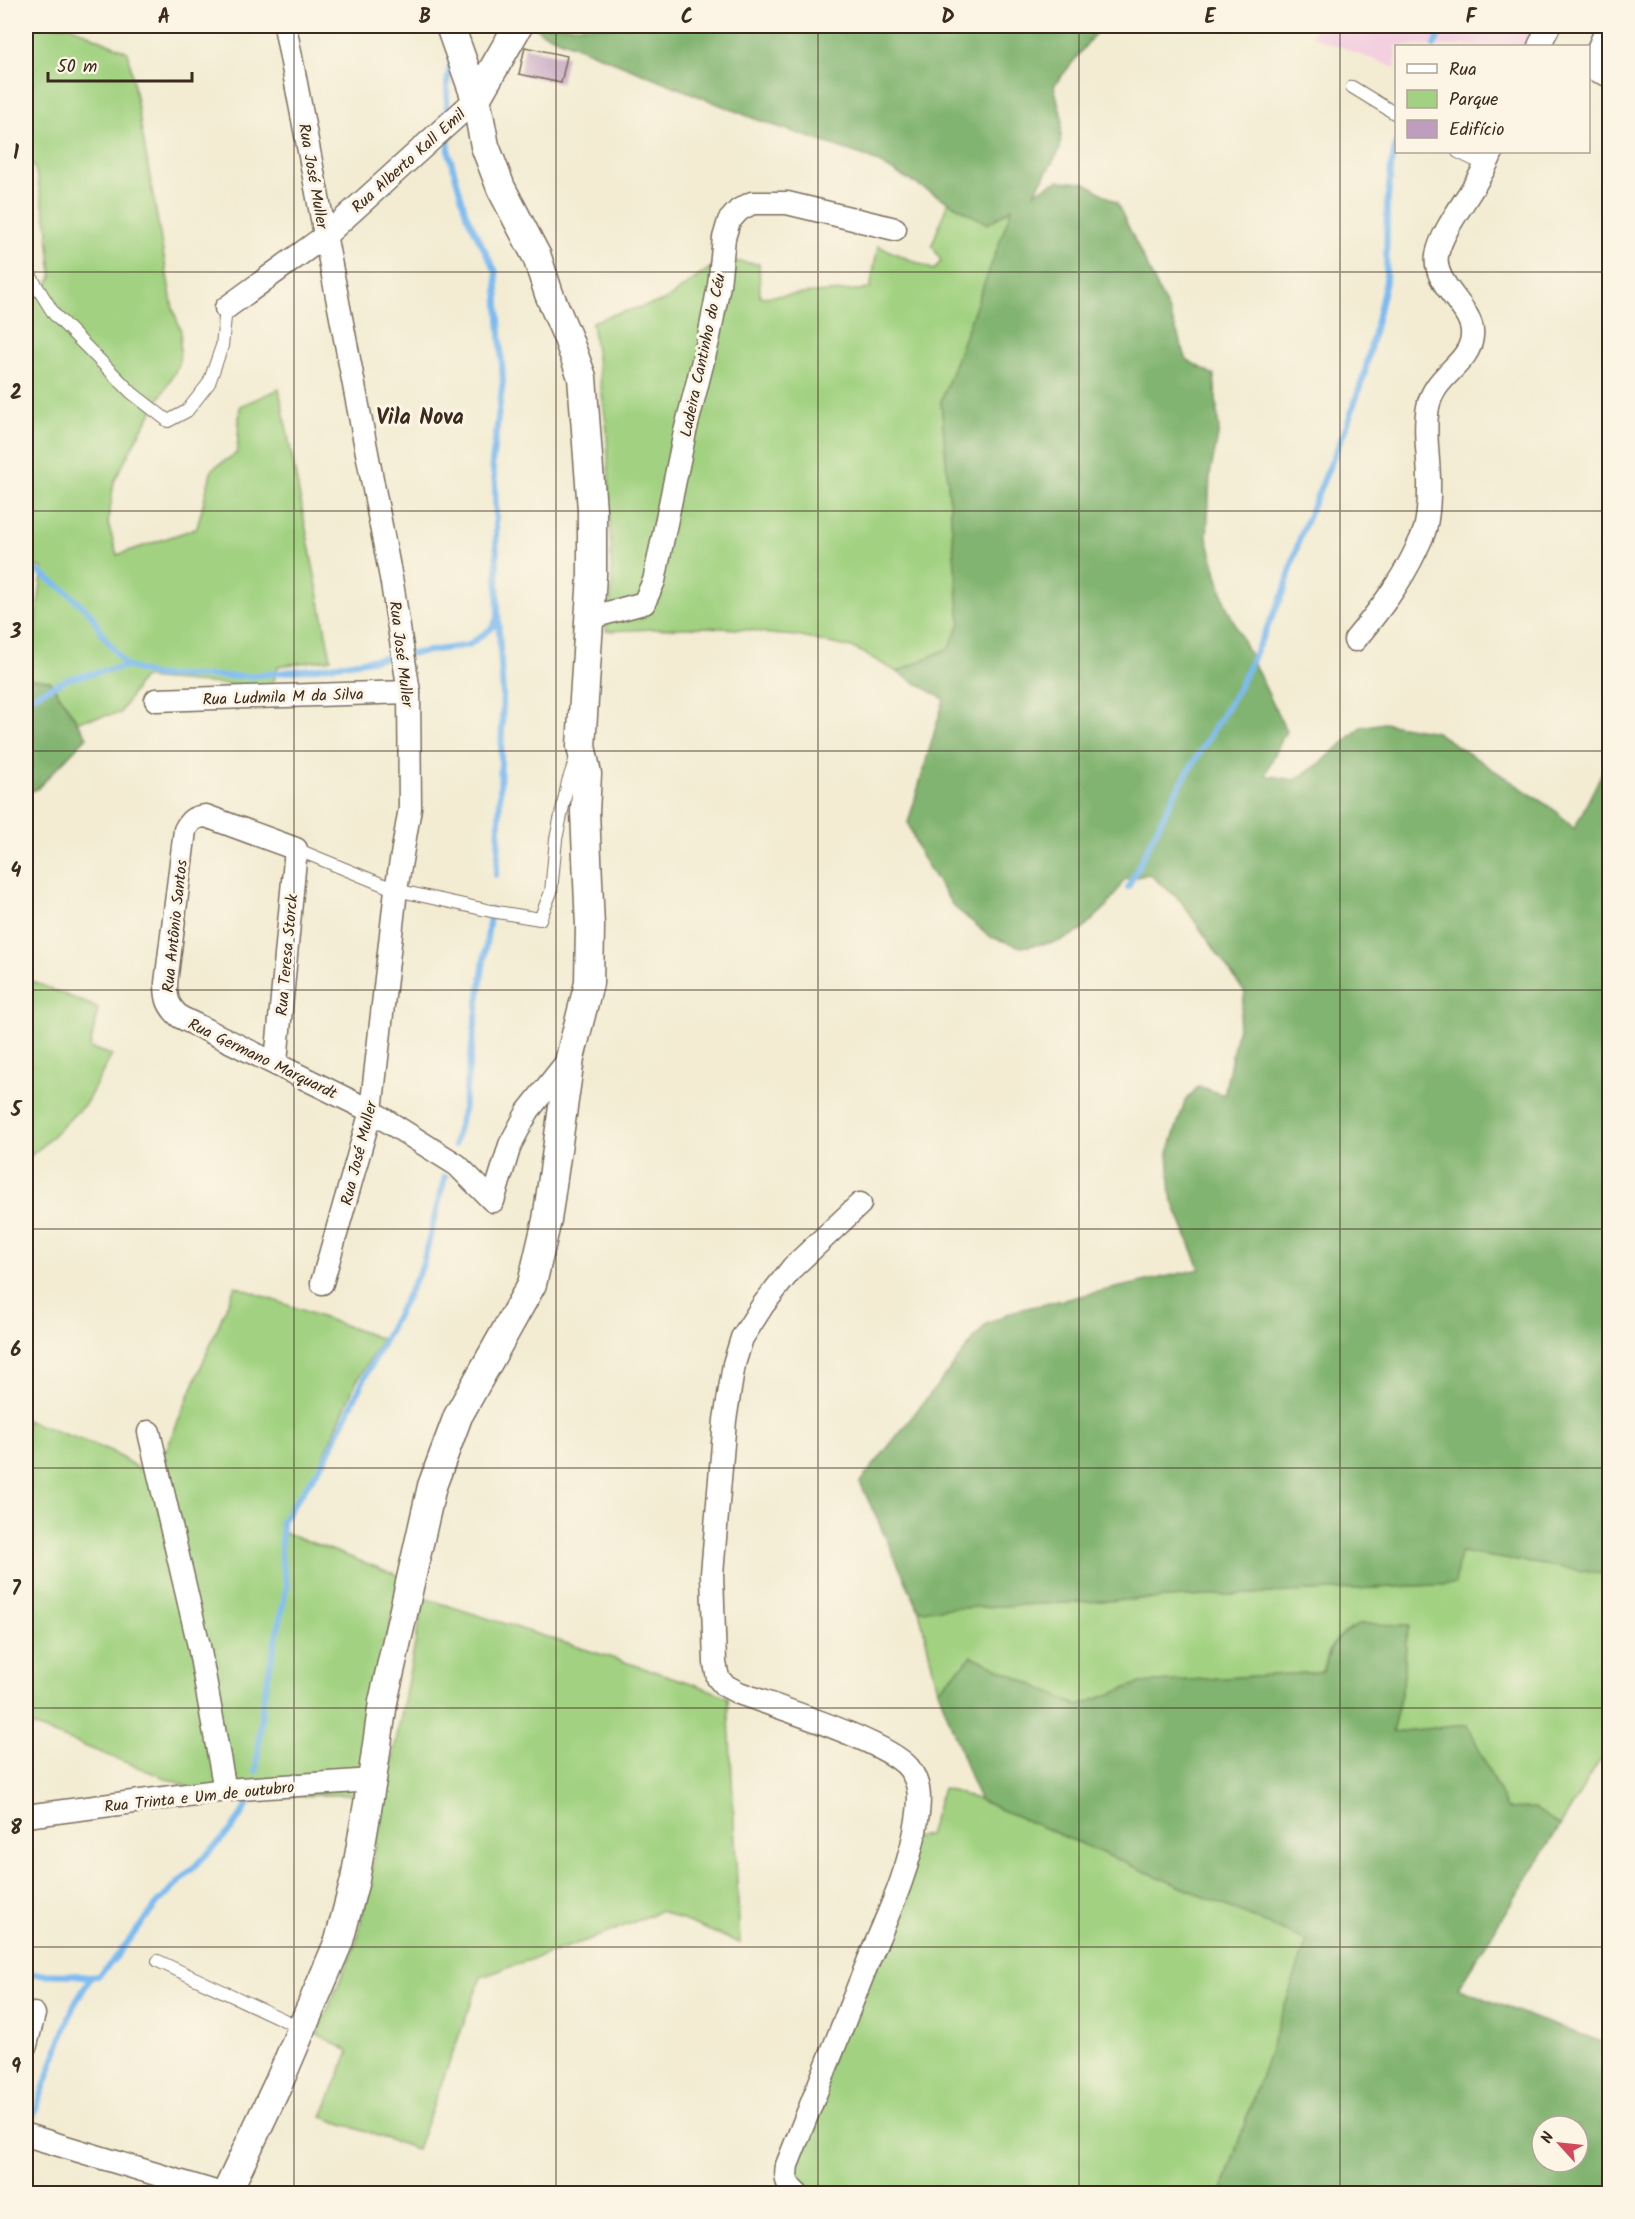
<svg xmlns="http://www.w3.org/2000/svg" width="1635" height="2219" font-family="Kalam,sans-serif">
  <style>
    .built { fill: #f3cfe0 }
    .green { fill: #a2d281; stroke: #6e7e50; stroke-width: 1.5 }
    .forest { fill: #81b46f; stroke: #5e6f46; stroke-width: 1.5; fill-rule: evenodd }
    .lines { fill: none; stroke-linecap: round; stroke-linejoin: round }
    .stream { stroke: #7dbbf0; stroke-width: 6 }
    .building { fill: #bf9dbf }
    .service-casing { stroke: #7b6e5d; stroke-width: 14 }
    .minor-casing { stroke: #7b6e5d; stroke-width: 25 }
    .tertiary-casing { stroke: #7b6e5d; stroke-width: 31 }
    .service { stroke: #fff; stroke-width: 12 }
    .minor { stroke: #fff; stroke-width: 22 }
    .tertiary { stroke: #fff; stroke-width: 28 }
    .grid { fill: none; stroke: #3b2a1e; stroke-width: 1.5; stroke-opacity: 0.55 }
    .labels { text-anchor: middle; stroke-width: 6; stroke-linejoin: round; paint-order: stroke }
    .street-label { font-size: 16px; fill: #3b2a1e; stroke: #fcf5e5 }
    .district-label { font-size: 22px; font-weight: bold; fill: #3b2a1e; stroke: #fcf5e5 }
    .neatline { fill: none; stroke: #3b2a1e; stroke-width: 2 }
    .grid-label { font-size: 20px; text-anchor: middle; font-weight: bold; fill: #3b2a1e }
  </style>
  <rect width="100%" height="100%" fill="#fcf5e5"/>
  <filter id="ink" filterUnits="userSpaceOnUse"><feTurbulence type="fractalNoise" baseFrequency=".0167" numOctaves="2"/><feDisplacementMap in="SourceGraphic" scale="12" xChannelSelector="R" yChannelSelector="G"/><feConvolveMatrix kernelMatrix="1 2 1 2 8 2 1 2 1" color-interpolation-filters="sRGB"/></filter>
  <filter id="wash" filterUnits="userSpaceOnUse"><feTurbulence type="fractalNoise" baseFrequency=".008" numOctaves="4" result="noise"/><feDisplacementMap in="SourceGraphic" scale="24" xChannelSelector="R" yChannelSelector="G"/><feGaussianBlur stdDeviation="1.35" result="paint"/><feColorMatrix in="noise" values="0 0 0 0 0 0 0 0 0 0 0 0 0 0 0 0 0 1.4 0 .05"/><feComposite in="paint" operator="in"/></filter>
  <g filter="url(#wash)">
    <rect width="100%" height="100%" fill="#f3ecd3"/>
    <!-- built -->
    <path class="built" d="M 1317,26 L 1539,26 L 1530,46 L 1396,46 L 1396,68 L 1311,36 Z"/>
    <!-- green -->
    <g class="green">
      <path d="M 26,26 L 70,26 L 128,52 L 173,309 L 181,331 L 179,365 L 140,432 L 114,482 L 108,523 L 117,555 L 197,528 L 212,469 L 237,453 L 240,406 L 279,389 L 331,659 L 278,666 L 272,688 L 142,678 L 120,713 L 77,721 L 50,681 L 28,678 L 43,568 L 26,562 L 26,295 L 41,294 L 52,277 L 47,223 L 35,168 L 26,156 Z"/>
      <path d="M 948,202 L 988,223 L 1013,208 L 941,401 L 960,623 L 949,648 L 897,672 L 856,649 L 797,636 L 770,634 L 752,630 L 707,627 L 606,631 L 612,586 L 607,430 L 592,322 L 615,314 L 664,301 L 721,260 L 759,264 L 760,297 L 870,289 L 878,246 L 934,270 L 941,261 L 932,245 Z"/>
      <path d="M 26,979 L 98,1008 L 90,1048 L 112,1055 L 86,1103 L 38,1150 L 26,1159 Z"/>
      <path d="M 235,1286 L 382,1339 L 355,1384 L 318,1470 L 287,1509 L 281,1531 L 400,1576 L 358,1794 L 216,1798 L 26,1723 L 26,1420 L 111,1451 L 139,1469 L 167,1448 Z"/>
      <path d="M 1459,1552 L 1609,1575 L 1609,1745 L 1560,1826 L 1534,1808 L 1507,1809 L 1467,1725 L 1392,1732 L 1403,1685 L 1407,1633 L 1410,1626 L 1329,1651 L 1323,1672 L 1140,1683 L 1078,1706 L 972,1656 L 938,1690 L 919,1610 L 1454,1584 Z"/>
      <path d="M 424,1598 L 697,1685 L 728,1697 L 740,1943 L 660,1911 L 605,1934 L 481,1977 L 417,2149 L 322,2117 L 349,2051 L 317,2034 L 357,1941 Z"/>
      <path d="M 943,1788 L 979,1800 L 1307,1941 L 1221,2193 L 784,2194 L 894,1876 L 904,1839 L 928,1835 Z"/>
    </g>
    <!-- forest -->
    <g class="forest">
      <path d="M 535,26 L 1101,26 L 1054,86 L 1062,118 L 1060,149 L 1035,192 L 1058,181 L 1086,183 L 1117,203 L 1170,314 L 1187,360 L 1214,375 L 1219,431 L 1210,474 L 1207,538 L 1225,603 L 1286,731 L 1265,775 L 1295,780 L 1321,763 L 1361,727 L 1384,723 L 1436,732 L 1556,811 L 1574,829 L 1609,759 L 1609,1575 L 1460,1552 L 1455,1584 L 919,1610 L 860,1482 L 986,1324 L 1014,1311 L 1200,1269 L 1171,1196 L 1168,1153 L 1185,1101 L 1199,1086 L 1224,1095 L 1245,993 L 1180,900 L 1149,874 L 1124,880 L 1108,905 L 1081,931 L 1057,942 L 1021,947 L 991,937 L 953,906 L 920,854 L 908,823 L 944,699 L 897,672 L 949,648 L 960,623 L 941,401 L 1012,208 L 988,224 L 868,157 L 755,119 L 541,32 Z"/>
      <path d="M 26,678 L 50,681 L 87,737 L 37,789 L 26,793 Z"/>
      <path d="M 1360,1624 L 1410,1625 L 1407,1633 L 1403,1685 L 1392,1732 L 1468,1725 L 1507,1809 L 1534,1808 L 1560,1826 L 1458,1988 L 1539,2020 L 1609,2044 L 1609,2193 L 1221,2193 L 1307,1941 L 979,1800 L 938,1690 L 972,1656 L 1078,1706 L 1140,1683 L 1323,1672 C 1332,1644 1332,1638 1360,1624 ZM 1542,2126 L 1578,2126 L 1578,2162 L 1542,2162 Z"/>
    </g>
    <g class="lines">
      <!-- stream -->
      <g class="stream">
        <path d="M 1434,46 L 1443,26"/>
        <path d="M 447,117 L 447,83 L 451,62"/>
        <path d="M 448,133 L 449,153 L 466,214 L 496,272 L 503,381 L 492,463 L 495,483 L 498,615 L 503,695 L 498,856 L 496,875"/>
        <path d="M 26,563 L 66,591 L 91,614 L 102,634 L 126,666 L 156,676 L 251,676 L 311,669 L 469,645 L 493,627 L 497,618"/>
        <path d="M 26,699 L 68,679 L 126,666"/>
        <path d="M 1128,887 L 1174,795 L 1237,691 L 1284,592 L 1301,534 L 1347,425 L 1364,375 L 1386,281 L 1387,207 L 1391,167 L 1396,142"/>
        <path d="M 454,1145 L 463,1111 L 491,909"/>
        <path d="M 256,1771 L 263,1700 L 287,1586 L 281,1557 L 282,1521 L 325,1460 L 366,1375 L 422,1267 L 445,1177"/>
        <path d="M 26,1974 L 75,1975 L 88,1977 L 98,1976 L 113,1961 L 157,1904 L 232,1829 L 249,1802"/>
        <path d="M 32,2120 L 73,2007 L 91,1977"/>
      </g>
    </g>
    <g id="blocks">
      <!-- building -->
      <path class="building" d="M 525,47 L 567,56 L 561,83 L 519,74 Z"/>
    </g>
  </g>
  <g filter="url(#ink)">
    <use href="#blocks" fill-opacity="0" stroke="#7b6e5d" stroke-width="1.5"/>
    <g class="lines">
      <!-- service casing -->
      <g class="service-casing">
        <g id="service">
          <path d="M 1352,87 L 1396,114"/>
          <path d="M 1458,152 L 1487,166"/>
          <path d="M 26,269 L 54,314 L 132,393 L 168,421 L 187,411 L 209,383 L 222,346 L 226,308"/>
          <path d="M 296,849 L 396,890 L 491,911 L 540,919 L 551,892 L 556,839 L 568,782 L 577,755"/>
          <path d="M 158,1961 L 301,2028"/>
        </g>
      </g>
      <!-- minor casing -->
      <g class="minor-casing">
        <g id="minor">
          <path d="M 285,26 L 392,583 L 409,692 L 410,808 L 396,890 L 371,1111 L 322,1283"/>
          <path d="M 1608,26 L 1590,68 L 1610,76"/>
          <path d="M 1539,46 L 1549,26"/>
          <path d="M 226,308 L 325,236 L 476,99"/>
          <path d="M 589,618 L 644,603 L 654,581 L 685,432 L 709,337 L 719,285 L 724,238 L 729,221 L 739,210 L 752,203 L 787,203 L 895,229"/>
          <path d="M 1355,640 C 1378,612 1400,584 1416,550 C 1419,543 1423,536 1425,529 C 1428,517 1429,501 1429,489 C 1430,462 1423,433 1428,407 C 1434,375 1470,364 1472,336 C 1475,308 1432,286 1437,255 C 1443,224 1480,185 1492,152"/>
          <path d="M 156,700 L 409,692"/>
          <path d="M 276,1062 L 296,849 L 206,816 C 194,817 190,820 185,830 L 166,983 C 166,999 168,1006 180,1017 L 371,1111 L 457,1165 L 493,1201 L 510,1145 L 528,1111 L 570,1058"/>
          <path d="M 149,1432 L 199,1646 L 225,1790"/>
          <path d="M 26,1816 L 225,1790 L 372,1780"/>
          <path d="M 26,2045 L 34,2014"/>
          <path d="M 26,2135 L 222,2194"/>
          <path d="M 797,2194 C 786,2185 785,2178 787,2165 C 814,2098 841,2030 868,1962 C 887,1917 910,1869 917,1820 C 920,1801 921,1784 909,1768 C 887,1741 776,1707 739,1693 L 724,1685 L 718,1678 L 715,1663 L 712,1574 L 725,1420 L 734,1364 L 742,1338 L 763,1305 L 793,1267 L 860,1204"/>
        </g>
      </g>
      <!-- tertiary casing -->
      <g class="tertiary-casing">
        <g id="tertiary">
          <path d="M 476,99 L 518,26"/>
          <path d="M 226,2194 L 279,2082 L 339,1941 L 355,1880 L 372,1780 L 383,1702 L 432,1486 L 458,1416 L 532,1284 L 547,1220 L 570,1058 L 589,983 L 590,927 L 585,812 L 587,774 L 581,746 L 592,575 L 592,510 L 582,377 L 567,336 L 549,294 L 537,257 L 501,188 L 485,146 L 476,99 L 450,26"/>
        </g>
      </g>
      <!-- service -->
      <use href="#service" class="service"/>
      <!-- minor -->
      <use href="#minor" class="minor"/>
      <!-- tertiary -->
      <use href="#tertiary" class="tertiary"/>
    </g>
  </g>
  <!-- grid -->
  <path class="grid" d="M 294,26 L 294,2194M 556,26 L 556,2194M 818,26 L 818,2194M 1079,26 L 1079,2194M 1340,26 L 1340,2194M 26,272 L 1610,272M 26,511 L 1610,511M 26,751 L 1610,751M 26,990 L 1610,990M 26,1229 L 1610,1229M 26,1468 L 1610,1468M 26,1708 L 1610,1708M 26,1947 L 1610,1947"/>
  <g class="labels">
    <!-- street labels -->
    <g class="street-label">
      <text transform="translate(408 160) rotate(-42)" y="6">Rua Alberto Kall Emil</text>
      <text transform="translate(314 176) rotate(80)" y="6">Rua José Muller</text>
      <text transform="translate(702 355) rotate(-78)" y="6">Ladeira Cantinho do Céu</text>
      <text transform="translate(402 654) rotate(83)" y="6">Rua José Muller</text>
      <text transform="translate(283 696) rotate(-2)" y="6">Rua Ludmila M da Silva</text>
      <text transform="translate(174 926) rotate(-84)" y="6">Rua Antônio Santos</text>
      <text transform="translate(286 955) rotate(-85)" y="6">Rua Teresa Storck</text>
      <text transform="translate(263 1058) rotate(26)" y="6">Rua Germano Marquardt</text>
      <text transform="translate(358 1153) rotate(-76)" y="6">Rua José Muller</text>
      <text transform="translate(199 1796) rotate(-6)" y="6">Rua Trinta e Um de outubro</text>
    </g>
    <!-- district labels -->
    <g class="district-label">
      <text x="420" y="424">Vila Nova</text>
    </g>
  </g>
  <!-- margin -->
  <rect width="1635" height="2219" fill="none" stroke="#fcf5e5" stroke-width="66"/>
  <!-- legend -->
  <rect x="1395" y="45" width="195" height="108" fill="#fcf5e5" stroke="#afa495" stroke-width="1.5"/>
  <rect x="1407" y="64" width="30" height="9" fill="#ffffff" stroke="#afa495" stroke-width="1.5"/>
  <text x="1449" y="75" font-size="18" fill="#3b2a1e">Rua</text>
  <rect x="1407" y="90" width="30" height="18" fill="#a2d281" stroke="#afa495" stroke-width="1.5"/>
  <text x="1449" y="105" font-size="18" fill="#3b2a1e">Parque</text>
  <rect x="1407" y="120" width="30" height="18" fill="#bf9dbf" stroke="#afa495" stroke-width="1.5"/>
  <text x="1449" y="135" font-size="18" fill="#3b2a1e">Edifício</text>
  <!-- north arrow -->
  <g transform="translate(1560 2144) rotate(297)"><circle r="28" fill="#fcf5e5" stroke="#afa495" stroke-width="1.5"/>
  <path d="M0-4.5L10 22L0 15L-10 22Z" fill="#d1495b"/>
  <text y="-9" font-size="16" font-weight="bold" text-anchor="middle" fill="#3b2a1e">N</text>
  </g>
  <!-- scale -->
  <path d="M48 72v9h144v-9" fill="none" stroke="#3b2a1e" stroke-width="3"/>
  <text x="57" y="72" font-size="18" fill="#3b2a1e" stroke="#fcf5e5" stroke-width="4.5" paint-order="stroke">50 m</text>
  <rect x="33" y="33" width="1569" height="2153" class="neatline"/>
  <g class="grid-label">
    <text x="164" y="23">A</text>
    <text x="425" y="23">B</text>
    <text x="687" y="23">C</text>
    <text x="948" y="23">D</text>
    <text x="1210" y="23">E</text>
    <text x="1471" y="23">F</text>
    <text x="16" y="159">1</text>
    <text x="16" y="399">2</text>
    <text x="16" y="638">3</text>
    <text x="16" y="877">4</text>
    <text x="16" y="1116">5</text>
    <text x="16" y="1356">6</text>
    <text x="16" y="1595">7</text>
    <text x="16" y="1834">8</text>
    <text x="16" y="2073">9</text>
  </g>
</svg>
